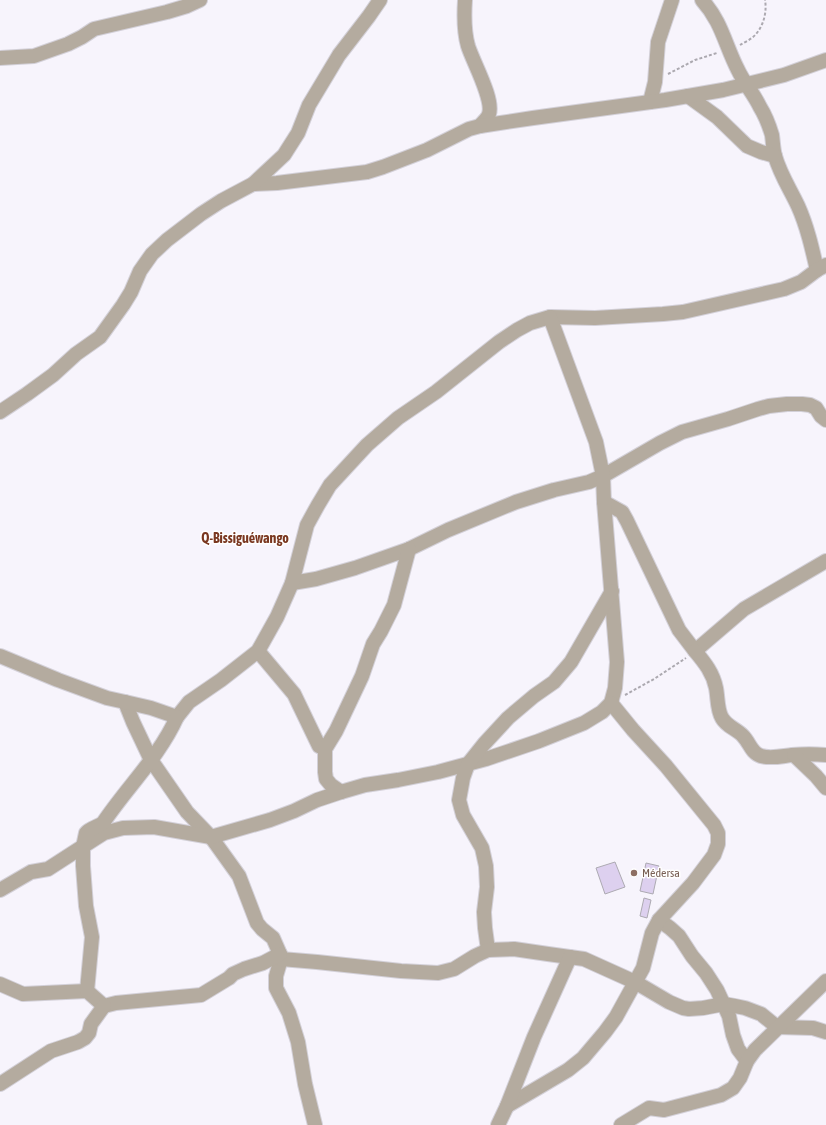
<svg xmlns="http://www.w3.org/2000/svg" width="826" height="1125" font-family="'Asap Condensed',sans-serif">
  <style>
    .building { fill: #ddd0ef; stroke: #adaab2 }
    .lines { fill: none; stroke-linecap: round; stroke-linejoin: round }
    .minor-casing { stroke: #d3d0d8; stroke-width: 16 }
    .path { stroke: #aca9b0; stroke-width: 2; stroke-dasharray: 3 2; stroke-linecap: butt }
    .minor { stroke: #b4ab9f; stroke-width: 14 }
    .education-dot { fill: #8d6e63; stroke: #fff; stroke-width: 1.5 }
    .labels { text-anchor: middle; stroke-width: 3; stroke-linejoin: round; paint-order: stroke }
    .education-label { font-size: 12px; fill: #785e54; stroke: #fff; text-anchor: start }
    .quarter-label { font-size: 14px; font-weight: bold; fill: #7a3720; stroke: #fff }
  </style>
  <rect width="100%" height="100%" fill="#f7f4fc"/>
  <!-- building -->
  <g class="building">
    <path d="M 615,862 L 625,887 L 605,894 L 596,868 Z"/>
    <path d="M 646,863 L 659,866 L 653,894 L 640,891 Z"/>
    <path d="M 644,898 L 651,900 L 647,918 L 640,916 Z"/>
  </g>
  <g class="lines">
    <!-- minor casing -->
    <g class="minor-casing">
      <g id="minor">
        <path d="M 465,0 C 464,15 464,32 468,46 C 473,62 494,99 489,114 C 488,118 483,122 480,126"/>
        <path d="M 702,0 C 722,22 725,45 738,70 C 744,83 754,94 760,107 C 765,115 769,125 772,135 C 773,142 773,149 775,156 C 780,174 790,189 798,206 C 807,226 812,248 817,270"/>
        <path d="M 0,58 L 34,56 L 68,44 L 82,37 L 94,29 L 167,12 L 187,6 L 200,0"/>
        <path d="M 688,96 L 717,117 L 747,146 L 761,152 L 775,156"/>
        <path d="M 650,102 L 655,82 L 658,42 L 672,0"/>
        <path d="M 253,184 L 277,183 L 367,172 L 383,167 L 427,150 L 469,129 L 480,126 L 533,118 L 665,100 L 723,90 L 784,75 L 826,60"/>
        <path d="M 0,412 L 27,394 L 53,375 L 76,354 L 100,337 L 123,305 L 131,292 L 140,271 L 152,254 L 167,240 L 201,214 L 221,201 L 253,184 L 284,155 L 298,133 L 309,105 L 339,55 L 369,16 L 380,0"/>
        <path d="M 604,502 L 622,512 L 627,521 L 679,630 L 695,651 L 744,609 L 826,561"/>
        <path d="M 292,583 L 316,579 L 355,568 L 409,549 L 448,530 L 516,502 L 554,490 L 589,482 L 603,476 L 660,443 L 682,432 L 728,419 L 758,409 L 769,406 L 787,404 L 802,404 L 810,405 L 816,408 L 821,416 L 826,420"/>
        <path d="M 258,651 L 294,694 L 319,746 L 325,749"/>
        <path d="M 695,651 C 705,663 713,673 716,688 C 718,698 717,710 722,718 C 727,727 737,729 743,736 C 750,743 751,753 761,756 C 771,759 782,756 792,755 C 803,754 815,754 826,755"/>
        <path d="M 0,656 L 58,680 L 107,698 L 125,702 L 133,722 L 151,760 L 187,812 L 211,837 L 239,876 L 257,923 L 262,929 L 273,938 L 280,954 L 281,959 L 276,976 L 276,988 L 289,1013 L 298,1042 L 305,1084 L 315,1125"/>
        <path d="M 125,702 L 151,708 L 177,717 L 189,702 L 221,680 L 258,651 L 277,617 L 292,583 L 307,525 L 318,505 L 330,485 L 367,445 L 398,418 L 436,392 L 499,342 L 517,330 L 530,323 L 550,317 L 595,318 L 663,314 L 683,312 L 784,289 L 801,282 L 817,270 L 826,265"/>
        <path d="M 794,755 L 816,776 L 826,788"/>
        <path d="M 341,792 L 331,785 L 326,779 L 325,772 L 325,749 L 336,731 L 354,693 L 362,676 L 373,644 L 381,631 L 394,605 L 409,549"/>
        <path d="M 0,890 L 31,872 L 48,869 L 96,838 L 104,833 L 123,828 L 154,827 L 211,837 L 270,820 L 294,811 L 317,800 L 341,792 L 365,785 L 398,780 L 438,772 L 486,759 L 539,741 L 584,723 L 602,712 L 611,703 L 615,688 L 617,662 L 604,502 L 603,476 L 596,442 L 550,317"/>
        <path d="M 659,920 L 670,928 L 679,936 L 692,956 L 706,973 L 717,990 L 729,1016 L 733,1035 L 738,1049 L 747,1061"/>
        <path d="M 488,950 L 485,928 L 484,912 L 487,887 L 486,866 L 482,848 L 463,815 L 459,800 L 463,778 L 468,764 L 484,744 L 508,718 L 534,696 L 554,682 L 571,662 L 612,591"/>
        <path d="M 281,959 L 317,962 L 401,971 L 438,973 L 454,969 L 475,956 L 488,950 L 514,949 L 548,954 L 584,959 L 635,982 L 669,1002 L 683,1008 L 689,1009 L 703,1008 L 724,1004 L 735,1006 L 745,1008 L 761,1014 L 777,1027 L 813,1028 L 826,1032"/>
        <path d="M 0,984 L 23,994 L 87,991 L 104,1006 L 116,1003 L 201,995 L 229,978 L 233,974 L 244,969 L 263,963 L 280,954"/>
        <path d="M 87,991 L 92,937 L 86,906 L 83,866 L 83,847 L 86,833 C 90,828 98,827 103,823 C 127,787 159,757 177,717"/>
        <path d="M 0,1084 L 51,1051 L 78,1042 L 85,1038 L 89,1033 L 91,1024 L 104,1006"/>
        <path d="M 507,1106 L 568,1070 L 583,1058 L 605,1032 L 616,1017 L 643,968 L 652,933 L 659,920 L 693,883 L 714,855 L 718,844 L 718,833 L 714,825 L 666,766 L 633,730 L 611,703"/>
        <path d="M 498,1125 L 507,1106 L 534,1037 L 570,957"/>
        <path d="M 621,1125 L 649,1108 L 664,1110 L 721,1095 L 733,1088 L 740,1078 L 747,1061 L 755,1050 L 826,981"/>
      </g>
    </g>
    <!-- path -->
    <g class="path">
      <path d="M 740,45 C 745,42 752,39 756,34 C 764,25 767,11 765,0"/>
      <path d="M 668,74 L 695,60 L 717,53"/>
      <path d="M 625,695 L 654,679 L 686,658"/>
    </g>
    <!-- minor -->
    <use href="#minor" class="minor"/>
  </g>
  <!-- markers -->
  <circle class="education-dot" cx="634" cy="873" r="4"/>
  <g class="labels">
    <!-- education labels -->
    <g class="education-label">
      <text x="642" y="877">Médersa</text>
    </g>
    <!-- quarter labels -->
    <g class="quarter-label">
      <text x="245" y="543">Q-Bissiguéwango</text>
    </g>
  </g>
</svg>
